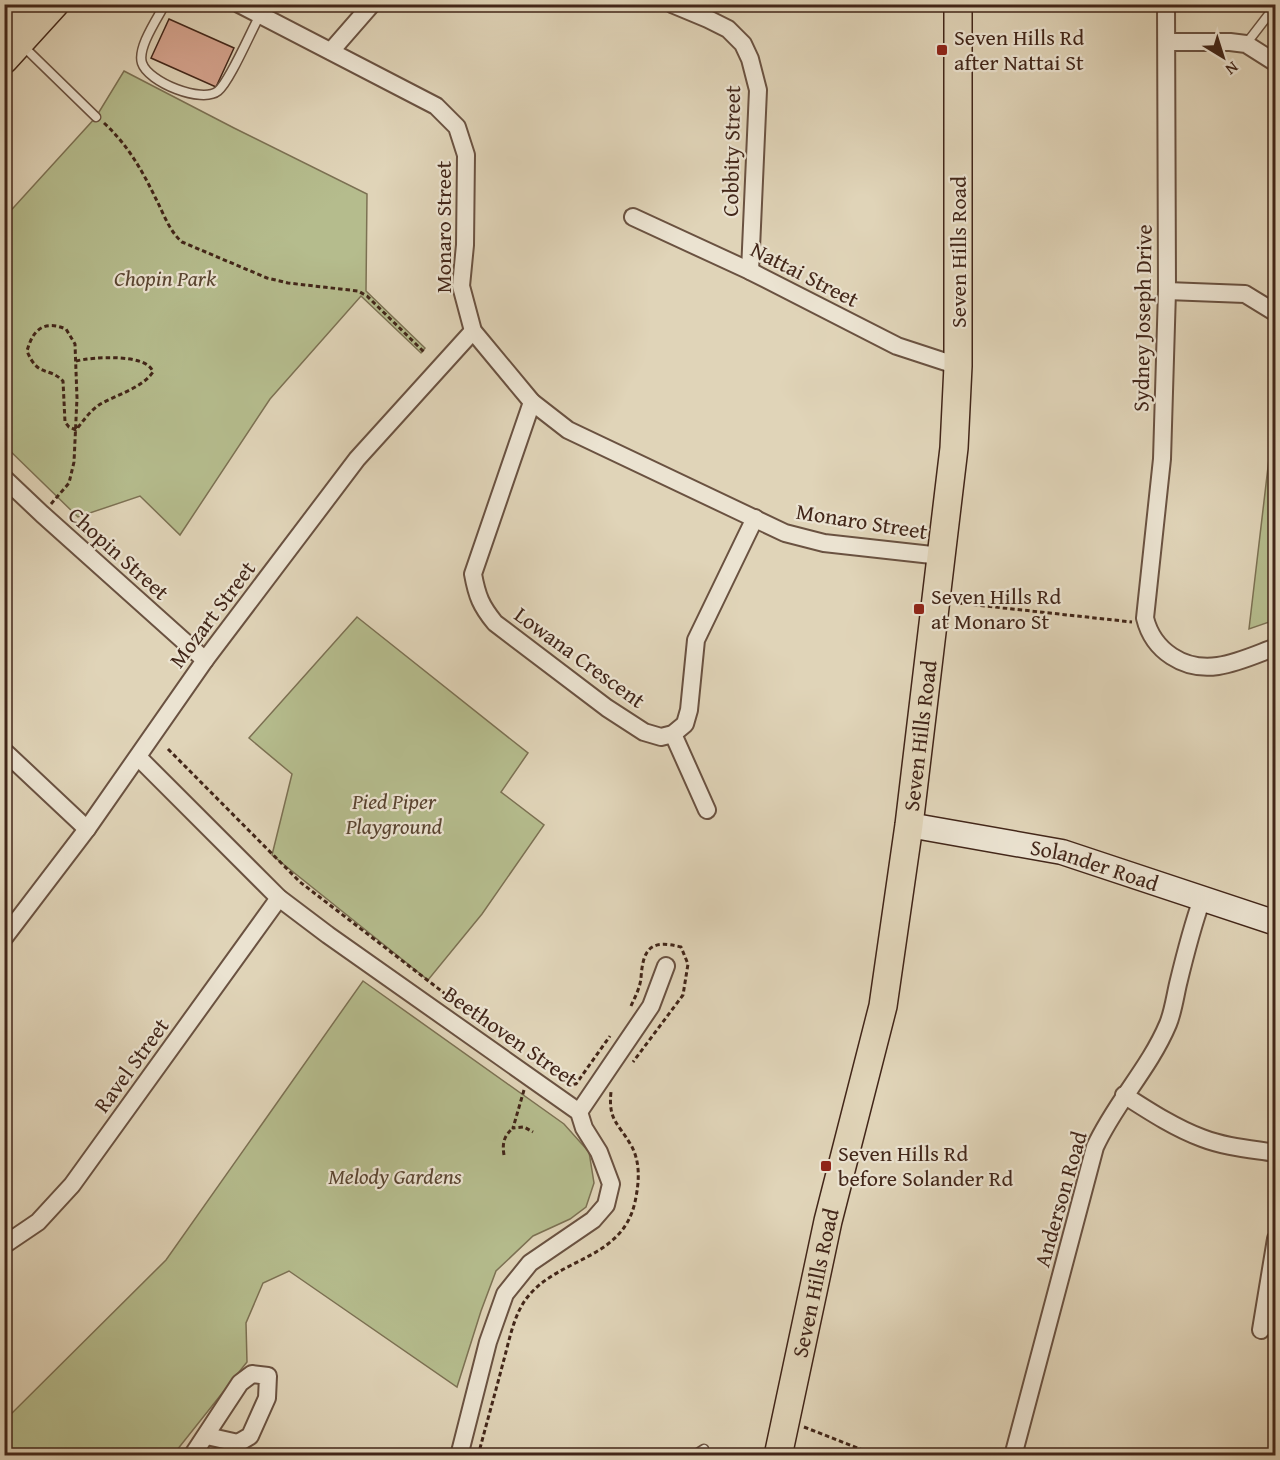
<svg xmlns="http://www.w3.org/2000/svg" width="1280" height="1460" font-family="'Gentium Book Plus',serif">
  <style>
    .green { fill: #b5bc8d; stroke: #7c7153; stroke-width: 1.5 }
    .building { fill: #d6a48f; stroke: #422619; stroke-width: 1.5 }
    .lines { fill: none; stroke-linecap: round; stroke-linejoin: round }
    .lane-casing { stroke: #6a5241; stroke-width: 11 }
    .street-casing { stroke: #6a5241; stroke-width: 20 }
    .secondary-casing { stroke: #422619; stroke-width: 27 }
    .primary-casing { stroke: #422619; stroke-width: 30 }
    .path { stroke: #422619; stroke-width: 3; stroke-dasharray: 4.5 3; stroke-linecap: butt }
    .lane { stroke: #ebe3d1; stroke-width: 8 }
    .street { stroke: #ebe3d1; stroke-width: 16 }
    .secondary { stroke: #ebe3d1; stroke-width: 24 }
    .primary { stroke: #e0d4b8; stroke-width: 27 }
    .poi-dot { fill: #8f2418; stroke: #ebe3d1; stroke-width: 2 }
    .labels { text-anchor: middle; stroke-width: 4.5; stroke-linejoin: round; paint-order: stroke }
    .poi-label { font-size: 22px; fill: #422619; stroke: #ebe3d1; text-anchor: start }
    .street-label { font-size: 22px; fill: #422619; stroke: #ebe3d1 }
    .park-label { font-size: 22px; font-style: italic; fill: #594430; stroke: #ebe3d1 }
  </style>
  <rect width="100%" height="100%" fill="#e0d4b8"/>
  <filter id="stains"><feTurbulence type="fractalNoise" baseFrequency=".00333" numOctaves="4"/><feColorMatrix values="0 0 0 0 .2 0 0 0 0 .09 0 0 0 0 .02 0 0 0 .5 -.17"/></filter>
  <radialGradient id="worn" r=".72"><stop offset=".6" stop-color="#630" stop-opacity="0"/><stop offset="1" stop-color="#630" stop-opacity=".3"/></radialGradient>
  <!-- green -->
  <g class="green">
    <path d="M 124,71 L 234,128 L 367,194 L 366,291 L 425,348 L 421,353 L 361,296 L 270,399 L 180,535 L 140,496 L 78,517 L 5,446 L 4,218 L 96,117 Z"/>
    <path d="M 1272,433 L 1276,435 L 1275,620 L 1249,629 Z"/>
    <path d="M 357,617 L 528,753 L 501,792 L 544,825 L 482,914 L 428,980 L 272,855 L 292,774 L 249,738 Z"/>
    <path d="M 363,981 L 564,1124 L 589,1152 L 594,1183 L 586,1207 L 570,1219 L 533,1236 L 496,1271 L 481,1311 L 457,1387 L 289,1271 L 263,1283 L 246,1323 L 247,1362 L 173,1455 L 5,1456 L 5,1420 L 166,1260 Z"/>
  </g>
  <!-- building -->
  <g class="building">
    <path d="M 1202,4 L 1270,4 L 1269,11 L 1202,9 Z"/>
    <path d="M 169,19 L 234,48 L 216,87 L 151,58 Z"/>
  </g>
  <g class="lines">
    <!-- lane casing -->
    <g class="lane-casing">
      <g id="lane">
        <path d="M 165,4 C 157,19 137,48 142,63 C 148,82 202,104 218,91 C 230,81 251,31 260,15"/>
        <path d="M 1246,44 L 1276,5"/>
        <path d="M 22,45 L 96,117"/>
        <path d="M 693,1456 L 704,1449"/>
      </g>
    </g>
    <!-- street casing -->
    <g class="street-casing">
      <g id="street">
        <path d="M 239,4 L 436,106 L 457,127 L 466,155 L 465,245 L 461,286 L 473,331 L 532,402 L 568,430 L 785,533 L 824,543 L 941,556"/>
        <path d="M 672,4 L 708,19 L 728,29 L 743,44 L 750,59 L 758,90 L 750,271"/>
        <path d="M 1166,4 L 1167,291 L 1162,459 L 1145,618 C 1153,651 1184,671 1218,666 C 1238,663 1257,654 1276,647"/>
        <path d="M 1167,42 L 1230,42 L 1246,44 L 1276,63"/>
        <path d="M 331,51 L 372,4"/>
        <path d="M 633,217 L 750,271 L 897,346 L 958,366"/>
        <path d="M 1167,291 L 1245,294 L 1276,313"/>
        <path d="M 532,402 L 473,574 C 477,596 481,606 495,623 L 607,708 L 644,732 L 661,737 L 673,734 L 685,724 L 689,710 L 696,640 L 755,518"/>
        <path d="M 4,478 L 42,514 L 205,660"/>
        <path d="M 673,734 L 707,810"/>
        <path d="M 4,751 L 87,829"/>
        <path d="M 138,757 L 279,898 L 328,935 L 579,1112 L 584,1128 L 599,1152 L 611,1184 L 606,1205 L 593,1220 L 530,1263 L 505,1294 L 488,1342 L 459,1456"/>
        <path d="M 4,938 L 87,829 L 205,660 L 357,459 L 473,331"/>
        <path d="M 1124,1095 C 1149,1111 1175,1128 1202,1138 C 1225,1147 1251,1149 1276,1153"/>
        <path d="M 579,1112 L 651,1006 L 666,966"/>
        <path d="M 4,1245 L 38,1222 L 72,1185 L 279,898"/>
        <path d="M 1261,1330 L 1276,1239"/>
        <path d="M 192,1456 L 240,1383 L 252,1374 L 268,1376 L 267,1398 L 250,1436 L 238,1443 L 207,1436"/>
        <path d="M 1013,1456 L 1095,1147 C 1115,1103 1149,1069 1168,1024 C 1173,1012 1175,997 1178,984 C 1185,955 1192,927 1202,899"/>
      </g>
    </g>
    <!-- secondary casing -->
    <g class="secondary-casing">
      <g id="secondary">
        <path id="s1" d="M 909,825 L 1062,852 L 1276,923"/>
      </g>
    </g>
    <!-- primary casing -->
    <g class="primary-casing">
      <g id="primary">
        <path d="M 4,27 L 24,4"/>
        <path d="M 4,60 L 55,4"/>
        <path id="s2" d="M 778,1456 L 828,1221 L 883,1006 L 909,825 L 954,448 L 958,366 L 958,4"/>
      </g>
    </g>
    <!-- path -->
    <g class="path">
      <path d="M 104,123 C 127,144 142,170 155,197 C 163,212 169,231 182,242 L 267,278 L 288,283 L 358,291 L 367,296 L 424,352"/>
      <path d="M 51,504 L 69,483 L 74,462 L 77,398 L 75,344 L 66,329 C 44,320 33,329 27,351 C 38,378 48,366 63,381 L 65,422 L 69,427 L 76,430 C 83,421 90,411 99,405 C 117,394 141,389 153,372 C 147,353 92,357 76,361"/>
      <path d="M 958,603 L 1132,622"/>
      <path d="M 168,749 L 300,882 L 496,1033"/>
      <path d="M 631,1006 C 635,997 640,988 641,978 C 643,949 650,939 681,947 L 688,964 L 683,995 L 633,1062"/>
      <path d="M 566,1084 L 576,1084 L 610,1036"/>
      <path d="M 524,1090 L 513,1128 L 524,1127 L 533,1132"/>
      <path d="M 504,1155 C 502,1143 504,1136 513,1128"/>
      <path d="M 804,1427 L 878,1456"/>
      <path d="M 478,1456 C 486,1425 495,1394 503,1363 C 509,1342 513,1317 526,1299 C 557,1257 622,1261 635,1202 C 639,1183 641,1163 631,1145 C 618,1123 608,1120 611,1092"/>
    </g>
    <!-- lane -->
    <use href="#lane" class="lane"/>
    <!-- street -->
    <use href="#street" class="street"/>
    <!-- secondary -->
    <use href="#secondary" class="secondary"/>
    <!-- primary -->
    <use href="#primary" class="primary"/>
  </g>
  <!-- markers -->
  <g class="poi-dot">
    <rect x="936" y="44" width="12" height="12" rx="3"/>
    <rect x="913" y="603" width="12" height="12" rx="3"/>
    <rect x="820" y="1160" width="12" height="12" rx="3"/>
  </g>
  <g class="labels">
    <!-- poi labels -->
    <g class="poi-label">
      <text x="954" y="45">Seven Hills Rd<tspan x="954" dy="25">after Nattai St</tspan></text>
      <text x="931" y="604">Seven Hills Rd<tspan x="931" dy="25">at Monaro St</tspan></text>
      <text x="838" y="1161">Seven Hills Rd<tspan x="838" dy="25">before Solander Rd</tspan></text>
    </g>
    <!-- street labels -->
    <g class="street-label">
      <text transform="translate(731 151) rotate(-89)" y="8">Cobbity Street</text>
      <text transform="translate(443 227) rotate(-90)" y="8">Monaro Street</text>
      <text transform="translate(958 252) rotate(-90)" y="8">Seven Hills Road</text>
      <text transform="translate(805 274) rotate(27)" y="8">Nattai Street</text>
      <text transform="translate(1142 318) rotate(-89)" y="8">Sydney Joseph Drive</text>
      <text transform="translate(862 521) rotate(9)" y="8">Monaro Street</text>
      <text transform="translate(119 553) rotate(42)" y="8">Chopin Street</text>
      <text transform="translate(212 614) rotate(-53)" y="8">Mozart Street</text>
      <text transform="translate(580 657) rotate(36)" y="8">Lowana Crescent</text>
      <text dy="8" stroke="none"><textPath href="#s2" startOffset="735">Seven Hills Road</textPath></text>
      <text dy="8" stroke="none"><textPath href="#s1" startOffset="190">Solander Road</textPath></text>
      <text transform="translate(511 1036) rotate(35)" y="8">Beethoven Street</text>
      <text transform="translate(131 1065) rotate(-54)" y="8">Ravel Street</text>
      <text transform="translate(1060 1199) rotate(-74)" y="8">Anderson Road</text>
      <text dy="8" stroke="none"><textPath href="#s2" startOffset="177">Seven Hills Road</textPath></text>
    </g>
    <!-- park labels -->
    <g class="park-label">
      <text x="165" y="286">Chopin Park</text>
      <text x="394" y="809">Pied Piper<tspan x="394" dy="25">Playground</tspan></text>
      <text x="395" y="1184">Melody Gardens</text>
    </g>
  </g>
  <!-- margin -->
  <rect width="1280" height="1460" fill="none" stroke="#e0d4b8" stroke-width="24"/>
  <rect x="6" y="6" width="1268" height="1448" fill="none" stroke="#422619" stroke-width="3"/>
  <rect x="12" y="12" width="1256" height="1436" fill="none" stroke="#422619" stroke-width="1.5"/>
  <!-- north arrow -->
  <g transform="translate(1223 57) rotate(142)" stroke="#ebe3d1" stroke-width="4.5" paint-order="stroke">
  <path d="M0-4.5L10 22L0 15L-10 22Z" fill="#422619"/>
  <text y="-9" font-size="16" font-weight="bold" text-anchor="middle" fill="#422619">N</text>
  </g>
  <rect width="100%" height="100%" filter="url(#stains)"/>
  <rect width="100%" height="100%" fill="url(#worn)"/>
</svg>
